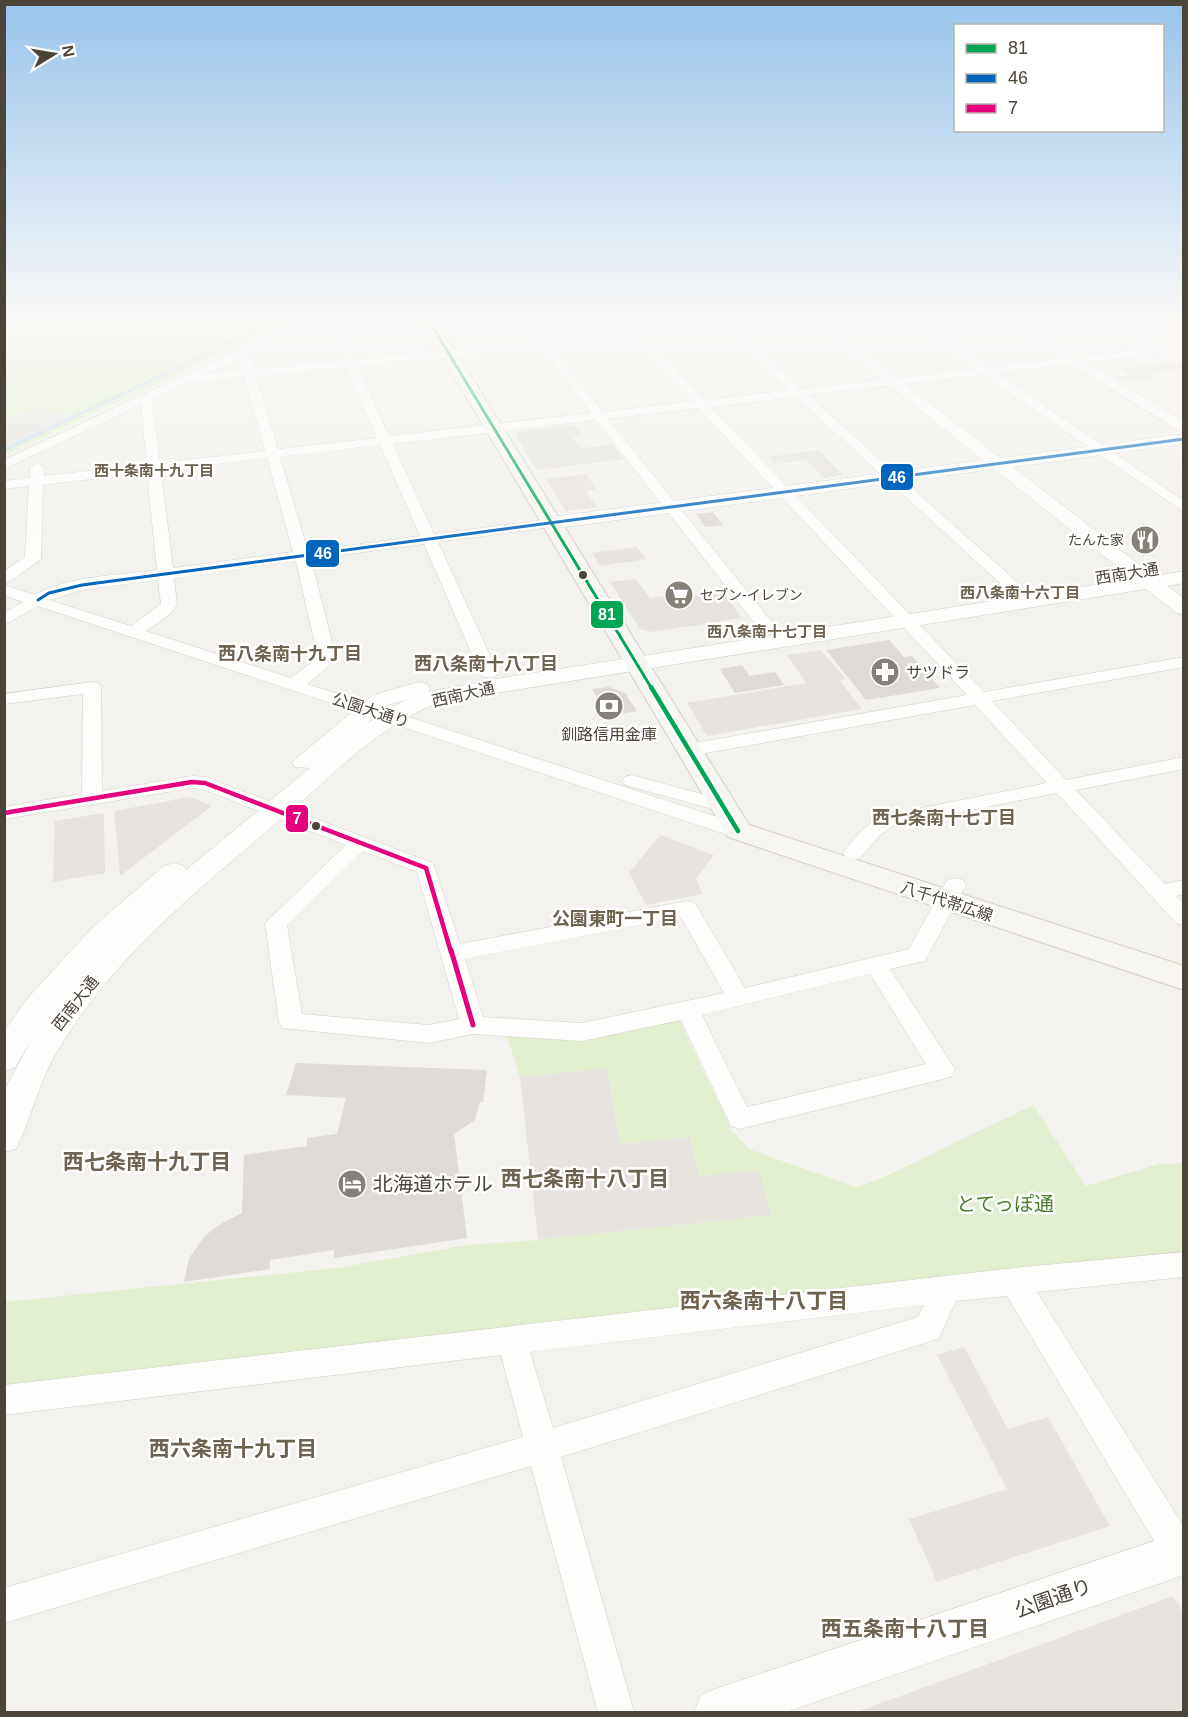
<svg xmlns="http://www.w3.org/2000/svg" width="1188" height="1717" font-family="Arial,'Noto Sans JP',sans-serif">
  <style>
    .green { fill: #e1eecf }
    .parking { fill: #e6e3df }
    .lines { fill: none; stroke-linecap: round; stroke-linejoin: round }
    .stream { stroke: #c0ddf1; stroke-width: 3 }
    .building { fill: #dedbd6 }
    .minor-casing { stroke: #d2d0cb; stroke-width: 1 }
    .tertiary-casing { stroke: #d2d0cb; stroke-width: 1 }
    .secondary-casing { stroke: #d3cfc5; stroke-width: 2 }
    .minor { fill: #fdfdfc; fill-rule: evenodd }
    .tertiary { fill: #fdfdfc; fill-rule: evenodd }
    .secondary { fill: #f7f6f1; fill-rule: evenodd }
    .bus-1-far1-casing { stroke: #fff; stroke-width: 6 }
    .bus-1-casing { stroke: #fff; stroke-width: 9 }
    .bus-2-casing { stroke: #fff; stroke-width: 6 }
    .bus-3-far1-casing { stroke: #fff; stroke-width: 9 }
    .bus-3-casing { stroke: #fff; stroke-width: 10 }
    .bus-1-far1 { stroke: #00a651; stroke-width: 3 }
    .bus-1 { stroke: #00a651; stroke-width: 4.5 }
    .bus-2 { stroke: #0065bd; stroke-width: 3 }
    .bus-3-far1 { stroke: #e5007d; stroke-width: 4.5 }
    .bus-3 { stroke: #e5007d; stroke-width: 5 }
    .bus-dot { fill: #4b4439; stroke: #fff; stroke-width: 2 }
    .labels { text-anchor: middle; stroke-width: 5; stroke-linejoin: round; paint-order: stroke }
    .far-poi-label { font-size: 14px; fill: #4b4439; stroke: #fff; text-anchor: end }
    .far-neighbourhood-label { font-size: 15px; font-weight: bold; fill: #6e6250; stroke: #fff }
    .street-label { font-size: 16px; fill: #4b4439; stroke: #fff }
    .poi-label { font-size: 16px; fill: #4b4439; stroke: #fff; text-anchor: start }
    .neighbourhood-label { font-size: 18px; font-weight: bold; fill: #6e6250; stroke: #fff }
    .near-poi-label { font-size: 20px; fill: #4b4439; stroke: #fff; text-anchor: start }
    .near-park-label { font-size: 20px; fill: #4a7f2a; stroke: #fff }
    .near-street-label { font-size: 20px; fill: #4b4439; stroke: #fff }
    .near-neighbourhood-label { font-size: 21px; font-weight: bold; fill: #6e6250; stroke: #fff }
    .line-badge { stroke: #fff; stroke-width: 2 }
    .badge-label { font-size: 16px; text-anchor: middle; font-weight: bold; fill: #fff }
  </style>
  <rect width="100%" height="100%" fill="#f4f2ee"/>
  <!-- green -->
  <g class="green">
    <path d="M 5,321 L 288,321 L 5,455 Z"/>
    <path d="M 679,1020 L 732,1131 L 751,1150 L 856,1187 L 880,1179 L 1033,1105 L 1086,1186 L 1159,1164 L 1183,1163 L 1183,1264 L 5,1400 L 4,1302 L 337,1268 L 468,1245 L 538,1240 L 771,1215 L 699,1176 L 690,1137 L 620,1144 L 607,1069 L 520,1077 L 506,1033 L 594,1039 Z"/>
  </g>
  <!-- parking -->
  <g class="parking">
    <path d="M 1171,361 L 1183,369 L 1150,373 L 1158,378 L 1126,382 L 1116,377 L 1129,375 L 1120,368 Z"/>
    <path d="M 36,407 L 73,416 L 5,448 L 5,421 Z"/>
    <path d="M 574,425 L 582,435 L 573,437 L 581,448 L 613,445 L 624,459 L 537,470 L 516,436 L 521,431 Z"/>
    <path d="M 818,450 L 844,475 L 824,478 L 806,460 L 775,464 L 768,457 Z"/>
    <path d="M 586,474 L 596,489 L 586,491 L 597,507 L 566,511 L 546,479 Z"/>
    <path d="M 637,547 L 646,559 L 600,566 L 592,553 Z"/>
    <path d="M 636,579 L 650,598 L 680,594 L 683,597 L 723,592 L 742,618 L 652,632 L 640,629 L 610,582 Z"/>
    <path d="M 821,650 L 846,679 L 840,681 L 862,709 L 707,736 L 687,703 L 806,683 L 787,655 Z"/>
    <path d="M 190,797 L 212,806 L 120,876 L 114,811 Z"/>
    <path d="M 104,813 L 105,873 L 53,882 L 55,821 Z"/>
    <path d="M 660,835 L 714,855 L 696,879 L 703,894 L 646,905 L 629,873 Z"/>
    <path d="M 607,1068 L 620,1144 L 690,1137 L 699,1176 L 759,1170 L 771,1215 L 538,1240 L 520,1077 Z"/>
    <path d="M 964,1347 L 1008,1429 L 1048,1417 L 1110,1526 L 937,1582 L 909,1519 L 1007,1489 L 937,1355 Z"/>
    <path d="M 1173,1596 L 1183,1613 L 1183,1712 L 857,1712 Z"/>
  </g>
  <g class="lines">
    <!-- stream -->
    <path class="stream" d="M 4,450 L 276,321"/>
  </g>
  <!-- building -->
  <g class="building">
    <path d="M 713,512 L 723,525 L 705,527 L 696,514 Z"/>
    <path d="M 889,640 L 904,657 L 912,656 L 940,688 L 866,700 L 826,650 Z"/>
    <path d="M 742,665 L 749,676 L 775,672 L 784,685 L 735,693 L 720,669 Z"/>
    <path d="M 609,687 L 625,693 L 637,711 L 606,716 L 592,689 Z"/>
    <path d="M 296,1063 L 487,1070 L 483,1102 L 480,1102 L 475,1120 L 454,1134 L 467,1238 L 334,1258 L 334,1250 L 270,1260 L 270,1269 L 184,1282 L 189,1258 L 205,1236 L 217,1226 L 242,1213 L 244,1155 L 307,1146 L 307,1138 L 337,1134 L 346,1098 L 286,1095 Z"/>
  </g>
  <g class="lines">
    <!-- minor casing -->
    <g class="minor-casing">
      <g id="minor">
        <path d="M 300,321 L 314,321 L 249,354 L 254,369 L 343,360 L 326,321 L 336,321 L 354,359 L 536,341 L 521,321 L 532,321 L 547,340 L 626,332 L 617,321 L 628,321 L 638,331 L 715,323 L 714,321 L 774,321 L 769,324 L 733,328 L 801,389 L 974,369 L 908,321 L 920,321 L 988,367 L 1148,349 L 1102,321 L 1115,321 L 1162,347 L 1184,345 L 1184,351 L 1172,353 L 1184,359 L 1184,367 L 1158,354 L 997,373 L 1184,501 L 1184,512 L 983,375 L 808,395 L 1024,588 L 1026,591 L 1018,596 L 1012,594 L 796,397 L 711,407 L 984,692 L 1184,657 L 1184,667 L 992,701 L 1066,780 L 1184,757 L 1184,769 L 1076,790 L 1165,884 L 1184,880 L 1184,894 L 1176,896 L 1184,904 L 1184,925 L 1176,923 L 1057,793 L 894,825 L 880,835 L 860,858 L 853,860 L 846,858 L 843,853 C 853,838 866,825 881,816 L 1047,783 L 975,705 L 689,756 L 682,754 L 680,750 L 682,746 L 689,744 L 967,695 L 698,408 L 608,419 L 775,626 L 777,630 L 775,634 L 763,634 L 596,420 L 393,444 L 434,534 L 551,519 L 558,523 L 551,527 L 438,542 L 498,673 L 495,677 L 483,677 L 480,673 L 424,544 L 311,559 L 334,650 L 329,666 L 307,684 L 745,826 L 748,831 L 745,836 L 738,837 L 731,836 L 38,606 L 4,625 L 4,613 L 23,602 L 4,595 L 4,585 L 35,595 C 66,576 121,575 157,570 L 147,472 L 43,485 L 41,559 L 11,581 L 4,583 L 4,571 L 25,557 L 29,486 L 4,489 L 4,481 L 30,478 L 30,467 L 37,463 L 44,467 L 44,476 L 147,464 L 141,405 L 4,469 L 4,460 ZM 721,329 L 789,390 L 704,400 L 643,337 ZM 632,338 L 692,401 L 603,412 L 551,346 ZM 541,347 L 591,413 L 389,436 L 357,366 ZM 239,359 L 242,370 L 206,374 ZM 346,367 L 377,438 L 278,449 L 256,376 ZM 244,377 L 265,451 L 160,463 L 152,400 L 187,383 ZM 380,445 L 420,536 L 308,551 L 280,457 ZM 267,458 L 293,552 L 173,568 L 161,471 ZM 296,561 L 316,650 L 315,660 L 291,678 L 146,631 L 169,615 L 177,605 L 174,578 ZM 158,580 L 161,604 L 131,626 L 49,600 L 82,590 Z"/>
        <path d="M 92,682 L 98,683 L 101,687 L 102,791 L 192,776 L 205,777 L 433,863 L 460,944 L 687,901 L 695,903 L 745,988 L 909,949 L 947,880 L 955,878 L 963,880 L 966,885 L 925,961 L 890,969 L 955,1069 L 952,1076 L 943,1079 L 740,1129 L 731,1126 L 681,1020 L 582,1041 L 473,1034 L 429,1043 L 282,1028 L 279,1022 L 265,923 L 346,845 L 202,789 L 192,788 L 4,819 L 4,807 L 82,794 L 83,694 L 4,704 L 4,694 ZM 363,851 L 417,872 L 459,1019 L 429,1025 L 302,1014 L 287,925 ZM 681,917 L 724,993 L 582,1023 L 483,1017 L 465,959 ZM 870,974 L 926,1064 L 747,1107 L 702,1015 Z"/>
        <path d="M 632,775 L 731,802 L 734,806 L 731,810 L 724,812 L 625,785 L 622,781 L 625,777 Z"/>
        <path d="M 1184,1252 L 1184,1277 L 1037,1292 L 1184,1527 L 1184,1576 L 1172,1571 L 1007,1296 L 956,1301 L 939,1338 L 928,1342 L 561,1457 L 634,1712 L 598,1712 L 531,1466 L 4,1623 L 4,1588 L 523,1437 L 501,1355 L 4,1415 L 4,1385 L 1014,1268 ZM 924,1305 L 918,1317 L 553,1428 L 530,1352 Z"/>
      </g>
    </g>
    <!-- tertiary casing -->
    <g class="tertiary-casing">
      <g id="tertiary">
        <path d="M 808,321 L 824,321 L 1001,458 L 1184,434 L 1184,444 L 1013,467 L 1154,576 L 1184,571 L 1184,583 L 1167,586 L 1184,598 L 1184,615 L 1177,613 L 1146,589 L 496,693 C 471,698 444,699 421,710 C 372,734 332,775 292,810 C 209,881 119,950 61,1045 C 39,1079 33,1115 16,1149 L 4,1152 L 4,1091 L 33,1037 L 15,1068 L 4,1071 L 4,1031 L 28,998 L 92,928 L 164,866 L 174,863 L 184,866 L 186,870 L 310,768 L 295,767 L 292,762 L 373,695 L 419,682 L 427,684 L 430,689 L 428,692 L 496,679 L 1133,579 L 994,469 L 551,529 L 544,527 L 542,523 L 544,519 L 551,517 L 983,460 ZM 405,700 L 366,724 L 389,705 Z"/>
        <path d="M 1002,321 L 1019,321 L 1184,422 L 1184,434 Z"/>
        <path d="M 1184,1531 L 1184,1575 L 786,1712 L 694,1712 L 701,1695 L 718,1688 Z"/>
      </g>
    </g>
    <!-- secondary casing -->
    <g class="secondary-casing">
      <path id="secondary" d="M 421,321 L 437,321 L 749,825 L 1184,966 L 1184,990 L 728,837 Z"/>
    </g>
    <!-- minor -->
    <use href="#minor" class="minor"/>
    <!-- tertiary -->
    <use href="#tertiary" class="tertiary"/>
    <!-- secondary -->
    <use href="#secondary" class="secondary"/>
    <!-- bus-1-far1 casing -->
    <g class="bus-1-far1-casing">
      <path id="bus-1-far1" d="M 429,321 L 652,689"/>
    </g>
    <!-- bus-1 casing -->
    <g class="bus-1-casing">
      <path id="bus-1" d="M 651,687 L 738,831"/>
    </g>
    <!-- bus-2 casing -->
    <g class="bus-2-casing">
      <path id="bus-2" d="M 38,600 L 49,593 L 82,585 L 1184,439"/>
    </g>
    <!-- bus-3-far1 casing -->
    <g class="bus-3-far1-casing">
      <path id="bus-3-far1" d="M 4,813 L 192,782 L 205,783 L 426,868 L 451,952"/>
    </g>
    <!-- bus-3 casing -->
    <g class="bus-3-casing">
      <path id="bus-3" d="M 451,950 L 473,1025"/>
    </g>
    <!-- bus-1-far1 -->
    <use href="#bus-1-far1" class="bus-1-far1"/>
    <!-- bus-1 -->
    <use href="#bus-1" class="bus-1"/>
    <!-- bus-2 -->
    <use href="#bus-2" class="bus-2"/>
    <!-- bus-3-far1 -->
    <use href="#bus-3-far1" class="bus-3-far1"/>
    <!-- bus-3 -->
    <use href="#bus-3" class="bus-3"/>
  </g>
  <!-- sky -->
  <linearGradient id="sky" x2="0" y2="1"><stop stop-color="#98c4ec"/><stop offset="0.57" stop-color="#faf9f7"/><stop offset="1" stop-color="#faf9f7" stop-opacity="0"/></linearGradient>
  <rect width="1188" height="561" fill="url(#sky)"/>
  <!-- icons -->
  <defs>
    <g id="restaurant-disc" transform="scale(1.5)"><circle r="9.5" fill="#868178" stroke="#fff"/><path d="M-5-6h1v4h1v-4h1v4h1v-4h1v5L-1.5 .5V6h-2V.5L-5-1ZM5-6V6H3V1.5H1.5Q1.5-4 5-6Z" fill="#fff"/></g>
    <g id="supermarket-disc" transform="scale(1.5)"><circle r="9.5" fill="#868178" stroke="#fff"/><path d="M-6-5.5h2.5l.6 2H6L4.5 2H-2.5L-4.4-4H-6ZM-1.5 3.2a1.3 1.3 0 1 0 .1 0ZM3 3.2a1.3 1.3 0 1 0 .1 0Z" fill="#fff"/></g>
    <g id="pharmacy-disc" transform="scale(1.5)"><circle r="9.5" fill="#868178" stroke="#fff"/><path d="M-2-6h4v4h4v4h-4v4h-4v-4h-4v-4h4Z" fill="#fff"/></g>
    <g id="bank-disc" transform="scale(1.5)"><circle r="9.5" fill="#868178" stroke="#fff"/><path d="M-6-4H6V4H-6ZM0-2.3a2.3 2.3 0 1 0 0 4.6a2.3 2.3 0 1 0 0-4.6Z" fill="#fff"/></g>
    <g id="hotel-disc" transform="scale(1.5)"><circle r="9.5" fill="#868178" stroke="#fff"/><path d="M-6-4.5h1.5V1H6V5H4.5V3h-9V5H-6ZM-4 0a1.8 1.8 0 1 1 3.6 0ZM.5 0V-2.5h3Q6-2.5 6 0Z" fill="#fff"/></g>
  </defs>
  <g fill-rule="evenodd">
    <use href="#restaurant-disc" x="1145" y="540"/>
    <use href="#supermarket-disc" x="679" y="595"/>
    <use href="#pharmacy-disc" x="885" y="672"/>
    <use href="#bank-disc" x="609" y="706"/>
    <use href="#hotel-disc" x="352" y="1184"/>
  </g>
  <!-- markers -->
  <g class="bus-dot">
    <circle cx="583" cy="575" r="5"/>
    <circle cx="316" cy="826" r="5"/>
  </g>
  <g class="labels">
    <!-- far-poi labels -->
    <g class="far-poi-label">
      <text x="1124" y="545">たんた家</text>
      <text x="700" y="600" text-anchor="start">セブン-イレブン</text>
    </g>
    <!-- far-neighbourhood labels -->
    <g class="far-neighbourhood-label">
      <text x="154" y="476">西十条南十九丁目</text>
      <text x="1020" y="598">西八条南十六丁目</text>
      <text x="767" y="637">西八条南十七丁目</text>
    </g>
    <!-- street labels -->
    <g class="street-label">
      <text transform="translate(1127 573) rotate(-9)" y="6">西南大通</text>
      <text transform="translate(463 694) rotate(-13)" y="6">西南大通</text>
      <text transform="translate(371 710) rotate(18)" y="6">公園大通り</text>
      <text transform="translate(947 901) rotate(18)" y="6">八千代帯広線</text>
      <text transform="translate(75 1003) rotate(-52)" y="6">西南大通</text>
    </g>
    <!-- poi labels -->
    <g class="poi-label">
      <text x="906" y="678">サツドラ</text>
      <text x="609" y="740" text-anchor="middle">釧路信用金庫</text>
    </g>
    <!-- neighbourhood labels -->
    <g class="neighbourhood-label">
      <text x="290" y="660">西八条南十九丁目</text>
      <text x="486" y="670">西八条南十八丁目</text>
      <text x="944" y="824">西七条南十七丁目</text>
      <text x="615" y="925">公園東町一丁目</text>
    </g>
    <!-- near-poi labels -->
    <g class="near-poi-label">
      <text x="373" y="1191">北海道ホテル</text>
    </g>
    <!-- near-park labels -->
    <g class="near-park-label">
      <text x="1005" y="1211">とてっぽ通</text>
    </g>
    <!-- near-street labels -->
    <g class="near-street-label">
      <text transform="translate(1053 1598) rotate(-19)" y="7">公園通り</text>
    </g>
    <!-- near-neighbourhood labels -->
    <g class="near-neighbourhood-label">
      <text x="147" y="1169">西七条南十九丁目</text>
      <text x="585" y="1186">西七条南十八丁目</text>
      <text x="764" y="1308">西六条南十八丁目</text>
      <text x="233" y="1456">西六条南十九丁目</text>
      <text x="905" y="1636">西五条南十八丁目</text>
    </g>
  </g>
  <g class="line-badge">
    <rect x="880" y="463" width="34" height="28" rx="6" fill="#0065bd"/>
    <rect x="305" y="539" width="35" height="29" rx="6" fill="#0065bd"/>
    <rect x="590" y="600" width="34" height="29" rx="6" fill="#00a651"/>
    <rect x="285" y="804" width="24" height="29" rx="6" fill="#e5007d"/>
  </g>
  <g class="badge-label">
    <text x="897" y="483">46</text>
    <text x="323" y="559">46</text>
    <text x="607" y="620">81</text>
    <text x="297" y="824">7</text>
  </g>
  <!-- border -->
  <rect width="1188" height="1717" fill="none" stroke="#4b4439" stroke-width="12"/>
  <!-- legend -->
  <rect x="954" y="24" width="210" height="108" fill="#ffffff" stroke="#b7b4b0" stroke-width="1.5"/>
  <rect x="966" y="44" width="30" height="9" fill="#00a651" stroke="#b7b4b0" stroke-width="1.5"/>
  <text x="1008" y="54" font-size="18" fill="#4b4439">81</text>
  <rect x="966" y="74" width="30" height="9" fill="#0065bd" stroke="#b7b4b0" stroke-width="1.5"/>
  <text x="1008" y="84" font-size="18" fill="#4b4439">46</text>
  <rect x="966" y="104" width="30" height="9" fill="#e5007d" stroke="#b7b4b0" stroke-width="1.5"/>
  <text x="1008" y="114" font-size="18" fill="#4b4439">7</text>
  <!-- north arrow -->
  <g transform="translate(54 54) rotate(79)" stroke="#ffffff" stroke-width="4.5" paint-order="stroke">
  <path d="M0-4.5L10 22L0 15L-10 22Z" fill="#4b4439"/>
  <text y="-9" font-size="16" font-weight="bold" text-anchor="middle" fill="#4b4439">N</text>
  </g>
</svg>
